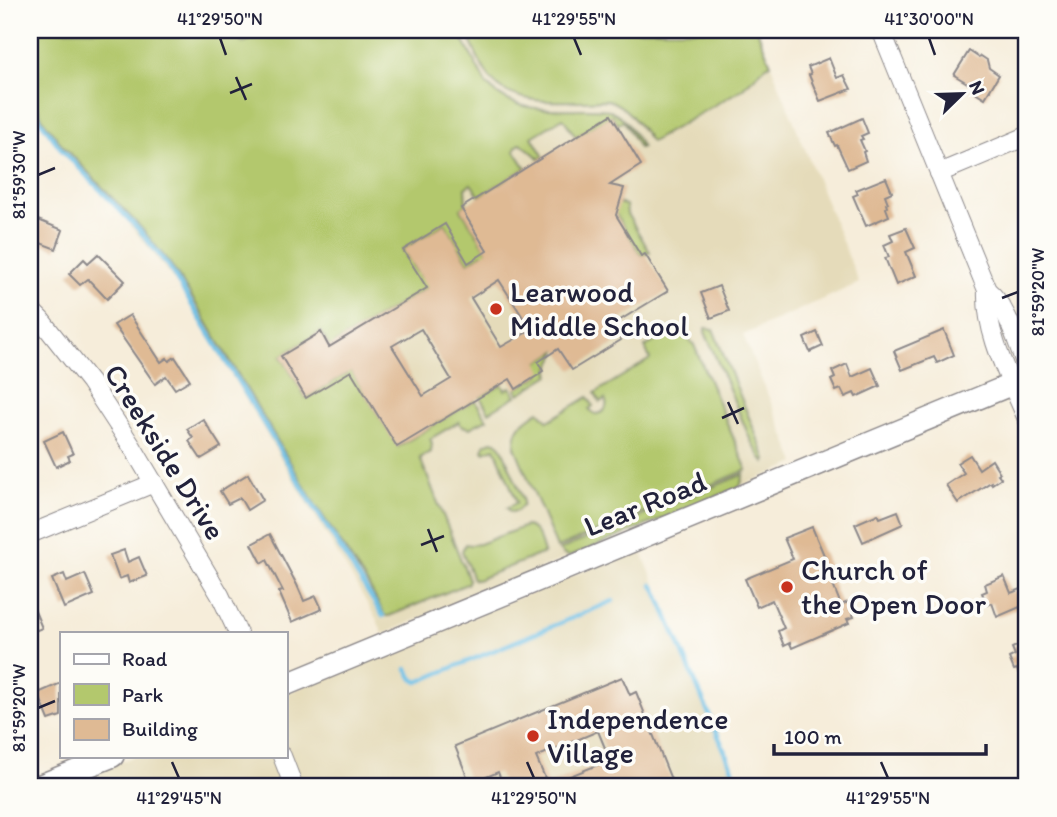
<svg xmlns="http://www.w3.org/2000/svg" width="1057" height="817" font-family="Itim,sans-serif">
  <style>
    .built { fill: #e5dbba }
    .green { fill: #b3c86d; stroke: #6a7554; stroke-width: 2 }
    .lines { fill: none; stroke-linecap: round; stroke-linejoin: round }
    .stream { stroke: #69bee5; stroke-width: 4.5 }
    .building { fill: #dfba94; fill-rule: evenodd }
    .minor-casing { stroke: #8c888a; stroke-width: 20 }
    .tertiary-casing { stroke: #8c888a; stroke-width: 24 }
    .minor { stroke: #fff; stroke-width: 18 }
    .tertiary { stroke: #fff; stroke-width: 21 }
    .ticks { fill: none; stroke: #22223b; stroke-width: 2.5 }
    .poi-dot { fill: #c8321e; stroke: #fdfcf7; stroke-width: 2.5 }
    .labels { text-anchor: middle; stroke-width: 7; stroke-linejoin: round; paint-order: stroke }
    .poi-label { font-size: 30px; fill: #22223b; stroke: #fdfcf7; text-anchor: start }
    .street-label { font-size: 30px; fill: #22223b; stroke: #fdfcf7 }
    .neatline { fill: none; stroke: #22223b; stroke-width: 2.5 }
    .ticks-label { font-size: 18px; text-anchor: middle; fill: #22223b }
  </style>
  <rect width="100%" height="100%" fill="#fdfcf7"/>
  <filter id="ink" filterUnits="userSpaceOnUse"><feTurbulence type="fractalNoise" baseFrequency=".0143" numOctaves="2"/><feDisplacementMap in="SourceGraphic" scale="14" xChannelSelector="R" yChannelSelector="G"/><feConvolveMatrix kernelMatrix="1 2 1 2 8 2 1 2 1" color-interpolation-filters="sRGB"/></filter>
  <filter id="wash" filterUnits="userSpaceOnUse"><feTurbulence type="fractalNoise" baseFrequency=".00686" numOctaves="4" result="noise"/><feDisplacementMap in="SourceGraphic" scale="28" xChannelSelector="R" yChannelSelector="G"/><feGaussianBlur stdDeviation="1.57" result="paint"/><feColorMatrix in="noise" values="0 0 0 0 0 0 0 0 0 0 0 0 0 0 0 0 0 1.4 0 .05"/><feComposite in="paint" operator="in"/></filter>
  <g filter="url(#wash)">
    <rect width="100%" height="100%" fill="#f6edda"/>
    <!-- built -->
    <g class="built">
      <path d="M 30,30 L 757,30 L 859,283 L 743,335 L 796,463 L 383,634 L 377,620 L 177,284 L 51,125 Z"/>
      <path d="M 640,548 L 740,787 L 58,787 L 135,756 L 285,756 L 285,694 Z"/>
    </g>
    <!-- green -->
    <g class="green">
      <path d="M 30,30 L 246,30 L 238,33 L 242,43 L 268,33 L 270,34 L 282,30 L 458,30 L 486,84 C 522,121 564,105 609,110 C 626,116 633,132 642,147 L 639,148 L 624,121 L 618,124 L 612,115 L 576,137 L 563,118 L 532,137 L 544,157 L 540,159 L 521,143 L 516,147 L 515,151 L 526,168 L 480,196 L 471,184 L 465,188 L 466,205 L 461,209 L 490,255 L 482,254 L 468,263 L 445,224 L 403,250 L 420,277 L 436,282 L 336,343 L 330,348 L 321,332 L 281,356 L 306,398 L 346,374 L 350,369 L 398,447 L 475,400 L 487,419 L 470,428 L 461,426 L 459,422 L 430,439 L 432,443 L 431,452 L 420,458 L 469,580 L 467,584 L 389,616 L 385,616 L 370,588 L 315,504 L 196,304 L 171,265 L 142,229 L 63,146 L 43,120 L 30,89 Z"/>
      <path d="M 465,30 L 757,30 L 771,64 L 766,66 L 742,89 L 651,142 C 638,125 629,107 608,100 C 572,100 515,110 490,78 C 479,64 473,45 465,30 Z"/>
      <path d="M 612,202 L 626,205 L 627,214 L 650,252 L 641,256 L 609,203 Z"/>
      <path d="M 705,328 L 713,329 L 766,459 L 765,462 L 761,458 L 751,441 L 705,332 Z"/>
      <path d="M 674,334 L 688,338 L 694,345 L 747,470 L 557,548 L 515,447 C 514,427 524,421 539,411 L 548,421 L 588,397 L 593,406 L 589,409 L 595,414 C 604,414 609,407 605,399 L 600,402 L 595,393 L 650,359 L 645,347 L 666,335 Z"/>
      <path d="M 557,350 L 550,368 L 550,375 L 519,394 L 516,389 L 540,375 L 538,362 Z"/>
      <path d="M 502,384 L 505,390 L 510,387 L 516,396 L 489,412 L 480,397 Z"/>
      <path d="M 492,441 L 496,442 L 501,446 L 523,499 L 523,505 L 517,511 L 511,512 L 507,508 L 517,502 L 495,448 L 484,452 L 483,451 L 485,444 Z"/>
      <path d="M 744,474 L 740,487 L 569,557 L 564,555 L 559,550 Z"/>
      <path d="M 526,526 C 538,528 541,543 544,553 L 477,580 L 473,579 L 462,551 L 465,544 L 471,545 L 479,544 Z"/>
    </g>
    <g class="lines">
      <!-- stream -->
      <g class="stream">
        <path d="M 30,96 L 40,120 L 62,150 L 140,231 L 169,267 L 313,505 L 383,616"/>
        <path d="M 652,585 L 655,588 L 740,787"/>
        <path d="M 407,669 L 413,679 L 418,682 L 613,601"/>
      </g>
    </g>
    <g id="blocks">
      <!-- building -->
      <g class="building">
        <path d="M 969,51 L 978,57 L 981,56 L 987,60 L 989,68 L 999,75 L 985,98 L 972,90 L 974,87 L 954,75 Z"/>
        <path d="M 829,58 L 837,78 L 844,75 L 851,89 L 820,101 L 809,75 L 811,74 L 808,67 Z"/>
        <path d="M 611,115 L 641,165 L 610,185 L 624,188 L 616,215 L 641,256 L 645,254 L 668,291 L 612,325 L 621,340 L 572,370 L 558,349 L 538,362 L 543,371 L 540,373 L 540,374 L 516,389 L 510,379 L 397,447 L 351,371 L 306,398 L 281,356 L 321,332 L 329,347 L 427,288 L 403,250 L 445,224 L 468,263 L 487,251 L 461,208 ZM 499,280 L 531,330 L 501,347 L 471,298 ZM 421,329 L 451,379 L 423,396 L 392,346 Z"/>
        <path d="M 862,118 L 868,133 L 861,136 L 863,139 L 860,140 L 865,151 L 863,152 L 866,161 L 848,169 L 837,145 L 835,146 L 829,133 Z"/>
        <path d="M 886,178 L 892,192 L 885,195 L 888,203 L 886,204 L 887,207 L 886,208 L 889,216 L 866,226 L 853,196 L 858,194 L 856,190 Z"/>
        <path d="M 33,218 L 63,230 L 56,249 L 38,242 L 31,262 L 30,225 Z"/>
        <path d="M 906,228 L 915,248 L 906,252 L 916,276 L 896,285 L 885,258 L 889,257 L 884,245 L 893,241 L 890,234 Z"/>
        <path d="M 98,254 L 125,281 L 107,299 L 88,279 L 80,285 L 69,274 L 84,259 L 88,263 Z"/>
        <path d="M 719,286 L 729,311 L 711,318 L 701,293 Z"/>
        <path d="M 130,315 L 161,362 L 167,358 L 169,361 L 175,357 L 190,380 L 175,389 L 166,376 L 155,384 L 114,325 Z"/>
        <path d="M 944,330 L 954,355 L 937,363 L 934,357 L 902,370 L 894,351 Z"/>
        <path d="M 817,332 L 823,346 L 810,352 L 804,338 Z"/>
        <path d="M 847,364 L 852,377 L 872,368 L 880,386 L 856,397 L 854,393 L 845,397 L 841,389 L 836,391 L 831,380 L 835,378 L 832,371 Z"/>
        <path d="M 203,419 L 221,447 L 201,459 L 189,441 L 193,438 L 187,429 Z"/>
        <path d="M 63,432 L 73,454 L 68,456 L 70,460 L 56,467 L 44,441 Z"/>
        <path d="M 970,455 L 979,469 L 992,460 L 1000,473 L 998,474 L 1001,478 L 992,484 L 991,482 L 958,503 L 946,485 L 964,473 L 957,463 Z"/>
        <path d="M 248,474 L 263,500 L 247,510 L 240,498 L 228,504 L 220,491 Z"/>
        <path d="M 898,511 L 903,524 L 863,542 L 855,524 L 878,514 L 880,518 Z"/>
        <path d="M 812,527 L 832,574 L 829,575 L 841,605 L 848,602 L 854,617 L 847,619 L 849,623 L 792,648 L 790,643 L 784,646 L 778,631 L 784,628 L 772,600 L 757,607 L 745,579 L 793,559 L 784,538 Z"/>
        <path d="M 270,534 L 297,585 L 304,601 L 316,596 L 322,609 L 292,622 L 279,592 L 283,591 L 267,560 L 262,563 L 252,544 Z"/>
        <path d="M 124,550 L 128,562 L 139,557 L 147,576 L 129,583 L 127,576 L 119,579 L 110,555 Z"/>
        <path d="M 64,574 L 67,582 L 85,574 L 94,595 L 64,608 L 52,579 Z"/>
        <path d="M 1004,576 L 1011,593 L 1024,588 L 1027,597 L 1027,604 L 997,617 L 992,603 L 987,605 L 982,593 L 987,591 L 985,584 Z"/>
        <path d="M 30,599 L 42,628 L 30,633 Z"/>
        <path d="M 1027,641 L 1027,692 L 1017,669 L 1014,670 L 1009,658 L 1015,655 L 1012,648 Z"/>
        <path d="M 622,677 L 630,695 L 636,692 L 674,787 L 504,787 L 498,772 L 470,784 L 455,746 ZM 598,731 L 610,760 L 548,785 L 536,757 Z"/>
        <path d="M 61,683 L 61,716 L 49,720 L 38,693 Z"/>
      </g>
    </g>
  </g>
  <g filter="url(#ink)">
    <use href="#blocks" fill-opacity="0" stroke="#8c888a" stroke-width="2"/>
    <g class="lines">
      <!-- minor casing -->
      <g class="minor-casing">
        <g id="minor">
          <path d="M 881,30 L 987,290 C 1008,307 1017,343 1027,368"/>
          <path d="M 939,173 L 1027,136"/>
          <path d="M 987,290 C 985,335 1010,378 1027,419"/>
          <path d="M 30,309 L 41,320 L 90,382 L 133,448 L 220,595 L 238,633"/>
          <path d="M 30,534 L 154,483"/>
          <path d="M 282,756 L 294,787"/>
        </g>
      </g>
      <!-- tertiary casing -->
      <g class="tertiary-casing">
        <g id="tertiary">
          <path d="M 285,685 L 1027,378"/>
          <path d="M 36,787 L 113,756"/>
        </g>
      </g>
      <!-- minor -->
      <use href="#minor" class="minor"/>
      <!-- tertiary -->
      <use href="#tertiary" class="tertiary"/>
    </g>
  </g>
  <!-- ticks -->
  <path class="ticks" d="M 220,38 L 226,55M 574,38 L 581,55M 929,38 L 935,55M 236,77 L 246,100M 230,93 L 252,84M 38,175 L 55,168M 1002,298 L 1018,292M 728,402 L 738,424M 722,418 L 744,408M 428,529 L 437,552M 421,545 L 444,536M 38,708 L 55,701M 172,762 L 179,778M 527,762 L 534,778M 881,762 L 888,778"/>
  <!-- markers -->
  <g class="poi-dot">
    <circle cx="496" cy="309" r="7"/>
    <circle cx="787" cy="587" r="7"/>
    <circle cx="533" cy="736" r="7"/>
  </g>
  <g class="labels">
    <!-- poi labels -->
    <g class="poi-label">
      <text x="510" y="302">Learwood<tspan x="510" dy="34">Middle School</tspan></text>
      <text x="801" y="580">Church of<tspan x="801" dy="34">the Open Door</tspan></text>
      <text x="547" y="729">Independence<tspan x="547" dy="34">Village</tspan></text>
    </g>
    <!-- street labels -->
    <g class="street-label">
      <text transform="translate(165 452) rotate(58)" y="10">Creekside Drive</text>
      <text transform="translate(645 504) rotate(-22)" y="10">Lear Road</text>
    </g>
  </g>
  <!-- margin -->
  <rect width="1057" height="817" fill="none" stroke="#fdfcf7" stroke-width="77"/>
  <!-- legend -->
  <rect x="60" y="632" width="228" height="126" fill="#fdfcf7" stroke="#a5a5ac" stroke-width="2"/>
  <rect x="74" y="654" width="35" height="10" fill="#ffffff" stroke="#a5a5ac" stroke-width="2"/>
  <text x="122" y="666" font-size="21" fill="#22223b">Road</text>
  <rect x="74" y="684" width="35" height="21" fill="#b3c86d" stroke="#a5a5ac" stroke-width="2"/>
  <text x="122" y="702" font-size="21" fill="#22223b">Park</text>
  <rect x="74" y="719" width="35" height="21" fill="#dfba94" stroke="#a5a5ac" stroke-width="2"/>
  <text x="122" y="736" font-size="21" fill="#22223b">Building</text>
  <!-- north arrow -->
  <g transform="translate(962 94) rotate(67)" stroke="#fdfcf7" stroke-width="5" paint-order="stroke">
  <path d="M0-5L12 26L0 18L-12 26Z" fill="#22223b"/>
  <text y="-10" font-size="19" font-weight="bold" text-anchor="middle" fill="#22223b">N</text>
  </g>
  <!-- scale -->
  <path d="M774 744v10h212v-10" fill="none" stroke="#22223b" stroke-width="3.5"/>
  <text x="784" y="744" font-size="21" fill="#22223b" stroke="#fdfcf7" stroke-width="5" paint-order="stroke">100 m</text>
  <rect x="38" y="38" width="980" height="740" class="neatline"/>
  <g class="ticks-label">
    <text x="220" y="25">41°29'50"N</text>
    <text x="574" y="25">41°29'55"N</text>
    <text x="929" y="25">41°30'00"N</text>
    <text transform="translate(19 175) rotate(-90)" y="6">81°59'30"W</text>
    <text transform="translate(1038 292) rotate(-90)" y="6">81°59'20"W</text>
    <text transform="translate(19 708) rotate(-90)" y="6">81°59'20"W</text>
    <text x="179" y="804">41°29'45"N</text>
    <text x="534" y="804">41°29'50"N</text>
    <text x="888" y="804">41°29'55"N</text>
  </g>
</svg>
